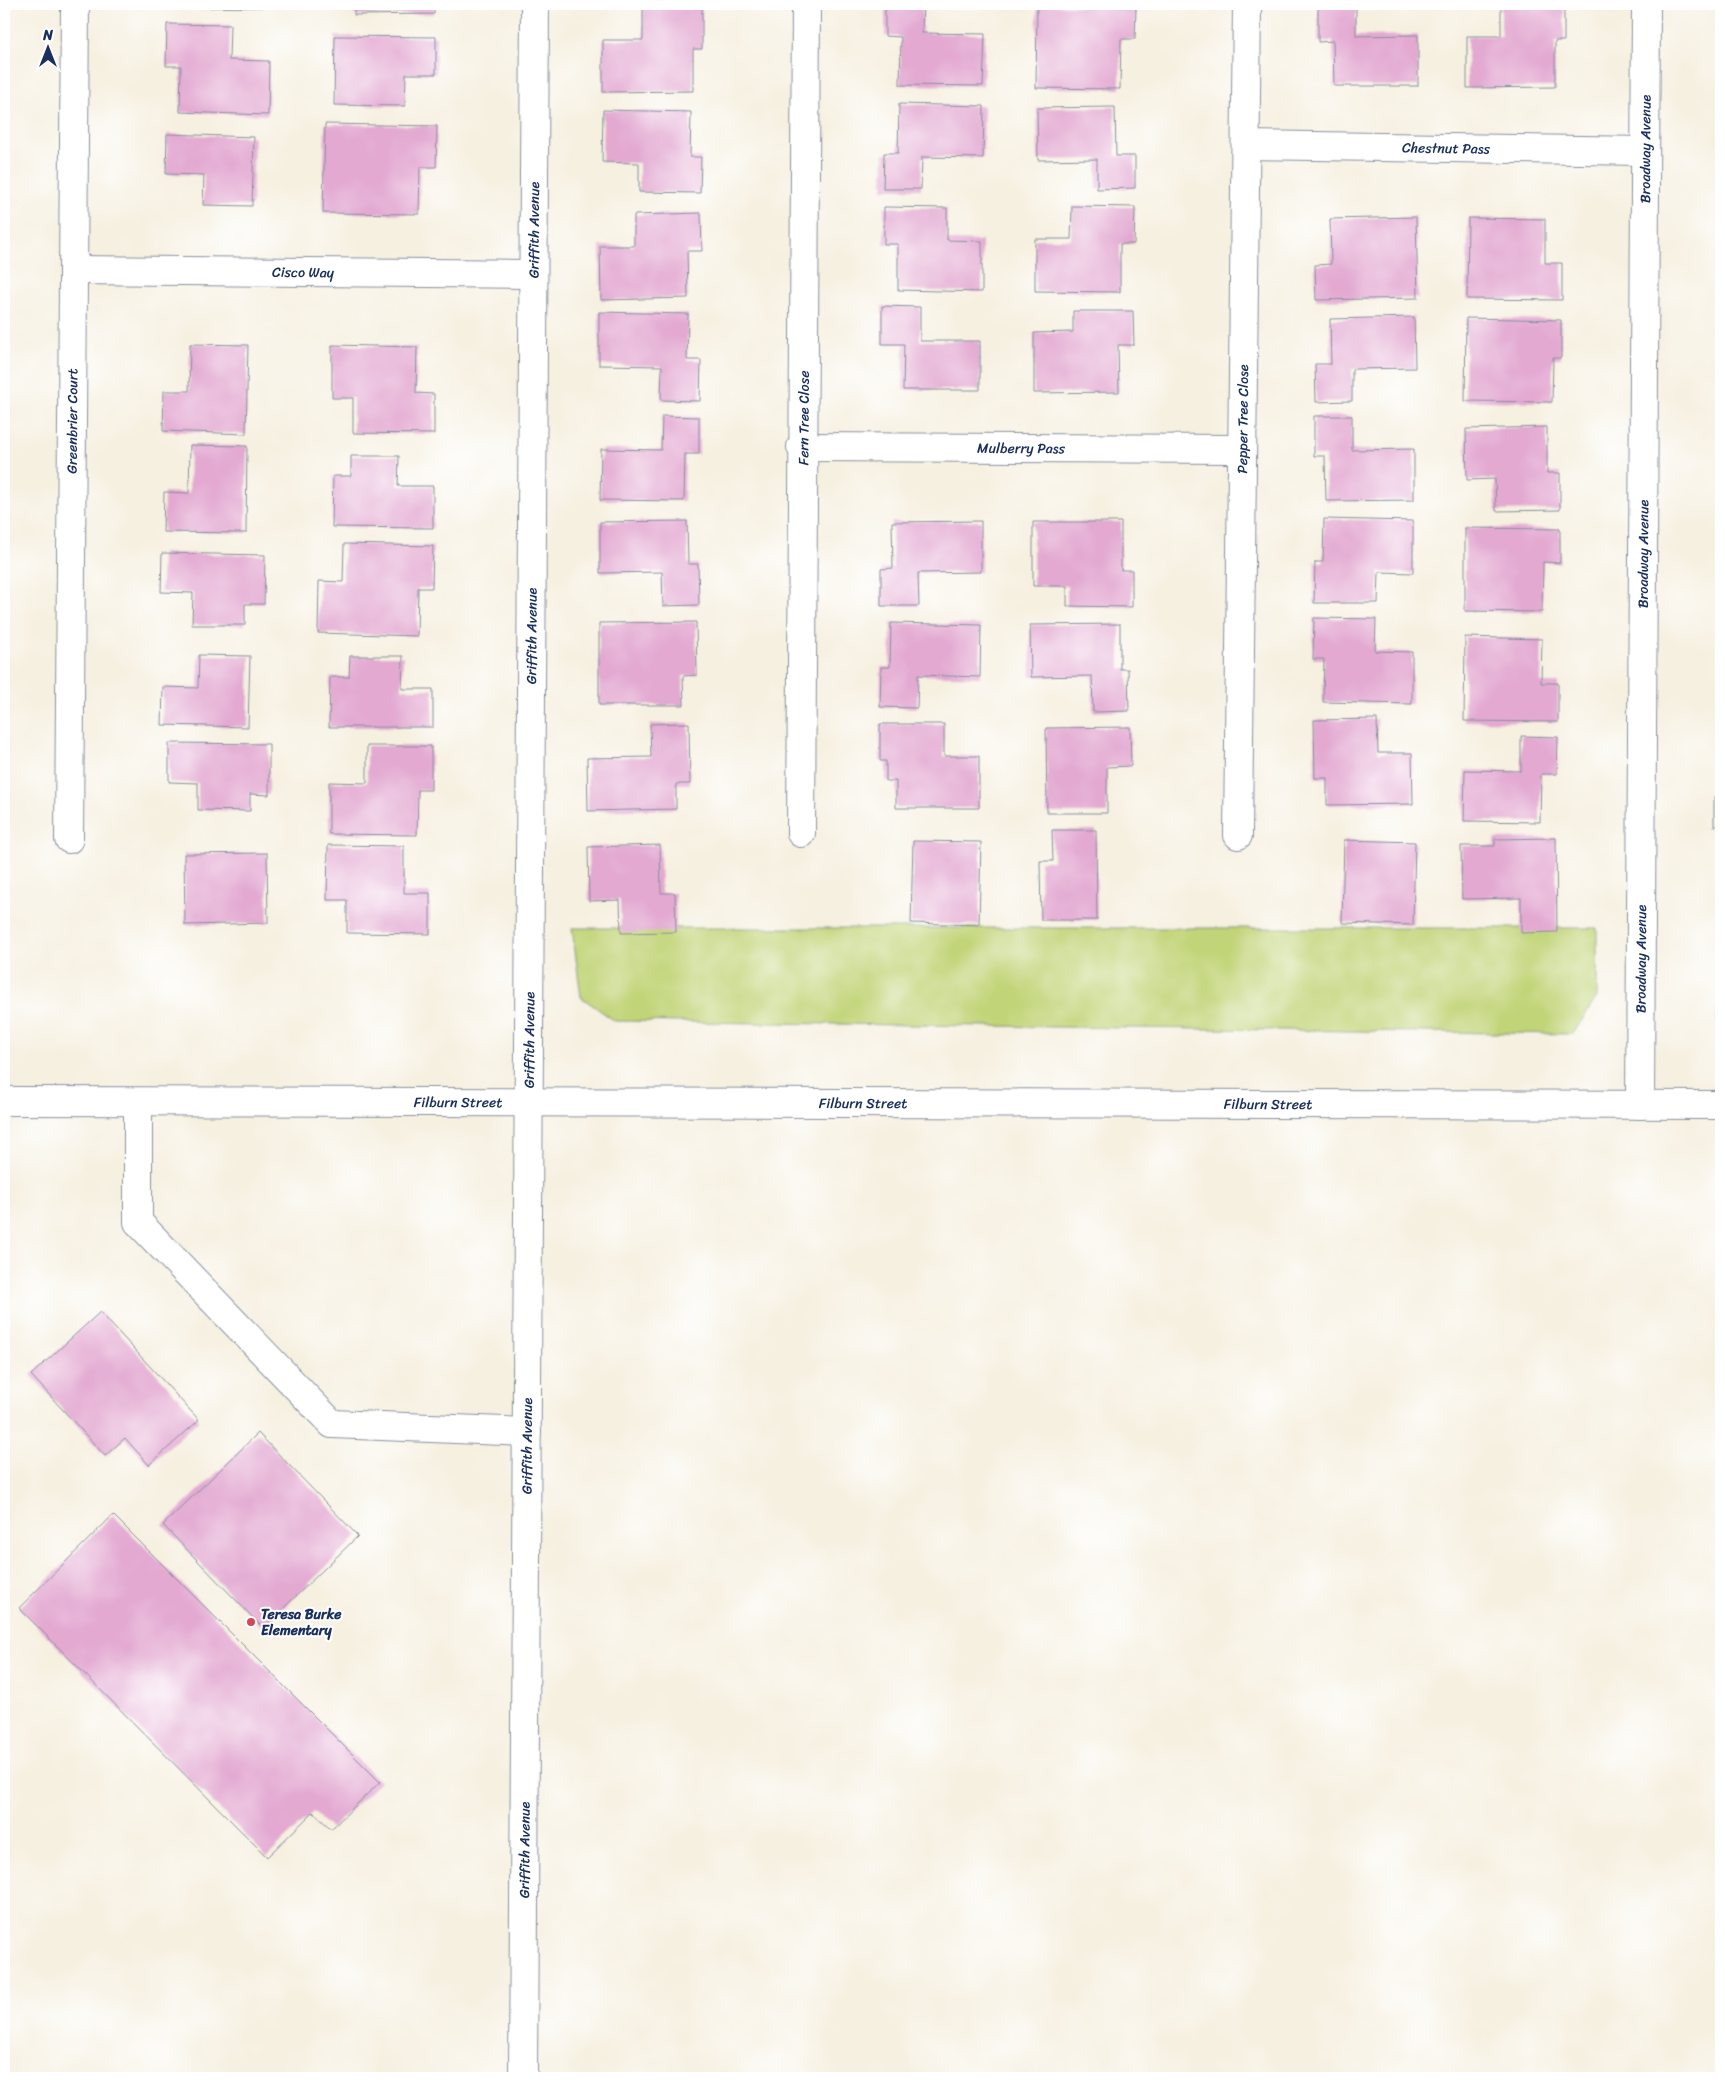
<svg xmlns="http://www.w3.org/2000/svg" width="1725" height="2082" font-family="Sriracha,sans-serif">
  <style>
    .green { fill: #c1d477; stroke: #6e826a }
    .building { fill: #e3a9d1 }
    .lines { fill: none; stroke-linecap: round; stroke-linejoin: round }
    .minor-casing { stroke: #88909f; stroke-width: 30 }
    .minor { stroke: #fff; stroke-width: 28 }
    .poi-dot { fill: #d1495b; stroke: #fff; stroke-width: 2 }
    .labels { text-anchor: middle; stroke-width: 4; stroke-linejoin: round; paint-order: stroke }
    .street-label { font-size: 14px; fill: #1b2f5e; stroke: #fff }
    .poi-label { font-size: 14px; font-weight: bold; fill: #1b2f5e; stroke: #fff; text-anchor: start }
  </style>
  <rect width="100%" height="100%" fill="#fff"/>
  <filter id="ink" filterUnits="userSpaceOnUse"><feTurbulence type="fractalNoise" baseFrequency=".02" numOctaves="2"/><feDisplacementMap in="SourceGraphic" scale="10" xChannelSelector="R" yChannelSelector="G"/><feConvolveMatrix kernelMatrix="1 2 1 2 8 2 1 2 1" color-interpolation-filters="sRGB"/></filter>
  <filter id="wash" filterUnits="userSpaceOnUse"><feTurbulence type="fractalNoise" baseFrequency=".0096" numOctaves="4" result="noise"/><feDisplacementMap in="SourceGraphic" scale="20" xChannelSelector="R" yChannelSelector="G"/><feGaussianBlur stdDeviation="1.12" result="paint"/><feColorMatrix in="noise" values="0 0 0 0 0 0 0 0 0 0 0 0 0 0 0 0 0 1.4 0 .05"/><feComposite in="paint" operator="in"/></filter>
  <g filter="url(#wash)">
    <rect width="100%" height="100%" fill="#f6f0e0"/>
    <!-- green -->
    <path class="green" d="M 572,928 L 1597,928 L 1597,997 L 1573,1034 L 615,1021 L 581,997 Z"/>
    <g id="blocks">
      <!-- building -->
      <g class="building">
        <path d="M 166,4 L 269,4 L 269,7 L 166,8 Z"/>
        <path d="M 354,4 L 434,4 L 434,14 L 354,15 Z"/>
        <path d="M 885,4 L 923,4 L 922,33 L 985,34 L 983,86 L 900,85 L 901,37 L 885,36 Z"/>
        <path d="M 1318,4 L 1356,4 L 1356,36 L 1418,35 L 1418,86 L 1334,86 L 1333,41 L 1318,42 Z"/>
        <path d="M 1037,5 L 1136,7 L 1135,39 L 1121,39 L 1120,89 L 1036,88 Z"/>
        <path d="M 1564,6 L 1564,41 L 1555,41 L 1555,87 L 1467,88 L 1467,36 L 1501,36 L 1501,7 Z"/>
        <path d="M 643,7 L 702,7 L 702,49 L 693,49 L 693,91 L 603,92 L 603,40 L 643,40 Z"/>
        <path d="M 167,24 L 230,25 L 229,60 L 269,61 L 268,115 L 180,112 L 181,66 L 166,66 Z"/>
        <path d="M 335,36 L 436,37 L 436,74 L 406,74 L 405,106 L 334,105 Z"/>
        <path d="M 899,104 L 984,106 L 983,158 L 922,157 L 921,189 L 883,189 L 884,153 L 898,153 Z"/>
        <path d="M 1115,107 L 1116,156 L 1135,156 L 1135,188 L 1097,189 L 1097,159 L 1038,160 L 1037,108 Z"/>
        <path d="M 603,110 L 691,112 L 690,157 L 701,157 L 700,193 L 639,192 L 639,163 L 602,162 Z"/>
        <path d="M 325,124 L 437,126 L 436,167 L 420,167 L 419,214 L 323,213 Z"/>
        <path d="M 167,134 L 254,137 L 252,206 L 203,205 L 204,175 L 166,174 Z"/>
        <path d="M 1072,206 L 1135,207 L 1134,244 L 1120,244 L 1120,292 L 1035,291 L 1035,239 L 1071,239 Z"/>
        <path d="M 884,207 L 947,208 L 947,240 L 982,241 L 982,292 L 898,290 L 898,244 L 884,244 Z"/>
        <path d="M 701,213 L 702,251 L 687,251 L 688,298 L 601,300 L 600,246 L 634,246 L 634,215 Z"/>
        <path d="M 1416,217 L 1418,298 L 1316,300 L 1315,265 L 1331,264 L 1330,219 Z"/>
        <path d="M 1468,218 L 1545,219 L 1545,263 L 1562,263 L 1562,300 L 1467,299 Z"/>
        <path d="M 882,306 L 920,307 L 920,341 L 980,341 L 980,390 L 903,390 L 904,344 L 882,344 Z"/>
        <path d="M 1073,311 L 1133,311 L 1134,345 L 1118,345 L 1119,392 L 1034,393 L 1034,333 L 1073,332 Z"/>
        <path d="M 599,312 L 688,314 L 687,360 L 701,360 L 700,401 L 661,400 L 662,366 L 599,365 Z"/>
        <path d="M 1414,317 L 1415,368 L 1352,369 L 1352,401 L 1316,402 L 1315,364 L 1331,364 L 1330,319 Z"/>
        <path d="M 1466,318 L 1561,320 L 1561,358 L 1553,358 L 1552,402 L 1465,401 Z"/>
        <path d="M 190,344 L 248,345 L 246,434 L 163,431 L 164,391 L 189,391 Z"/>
        <path d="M 332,345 L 417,347 L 416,393 L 434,394 L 434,434 L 353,433 L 353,398 L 332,398 Z"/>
        <path d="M 662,416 L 699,417 L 699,454 L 685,454 L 684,501 L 600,500 L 601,449 L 661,450 Z"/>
        <path d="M 1314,416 L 1352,416 L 1352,450 L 1414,449 L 1414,500 L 1326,501 L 1325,456 L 1314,456 Z"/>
        <path d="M 1547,427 L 1547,473 L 1560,473 L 1560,510 L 1496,511 L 1495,479 L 1467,480 L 1466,429 Z"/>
        <path d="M 190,445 L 247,446 L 246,533 L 163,532 L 164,492 L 189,493 Z"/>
        <path d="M 351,456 L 399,456 L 398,486 L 433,486 L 433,528 L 332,527 L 333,476 L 351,476 Z"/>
        <path d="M 1324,519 L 1413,521 L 1413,573 L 1379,572 L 1378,603 L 1314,603 L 1315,562 L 1323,562 Z"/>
        <path d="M 687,521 L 688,564 L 698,564 L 699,605 L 663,606 L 662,572 L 600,573 L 600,522 Z"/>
        <path d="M 981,521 L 981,572 L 918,573 L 919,606 L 881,606 L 881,569 L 893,568 L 892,522 Z"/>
        <path d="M 1033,522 L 1121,522 L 1121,570 L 1132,570 L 1132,607 L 1067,606 L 1067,586 L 1033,586 Z"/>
        <path d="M 1465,528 L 1560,529 L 1560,563 L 1543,562 L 1542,612 L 1465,611 Z"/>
        <path d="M 344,544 L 433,546 L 432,588 L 418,588 L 417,636 L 318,633 L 319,581 L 343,582 Z"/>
        <path d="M 162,553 L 265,555 L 264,604 L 245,604 L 245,625 L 192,625 L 193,593 L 161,592 Z"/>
        <path d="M 1314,618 L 1376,619 L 1375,651 L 1412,652 L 1412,704 L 1323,702 L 1324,659 L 1313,659 Z"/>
        <path d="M 696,622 L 697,675 L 683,676 L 684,705 L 599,705 L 599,623 Z"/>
        <path d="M 891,623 L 981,625 L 980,677 L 918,675 L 917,708 L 880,707 L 881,667 L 890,667 Z"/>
        <path d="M 1120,624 L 1120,669 L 1128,669 L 1129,711 L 1093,712 L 1092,676 L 1031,677 L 1030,625 Z"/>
        <path d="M 1465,637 L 1542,639 L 1541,683 L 1558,683 L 1558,722 L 1464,721 Z"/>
        <path d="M 199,655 L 250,656 L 248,727 L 162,725 L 163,687 L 198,688 Z"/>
        <path d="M 350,656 L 403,656 L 402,689 L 433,689 L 433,727 L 329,727 L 330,677 L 349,677 Z"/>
        <path d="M 1377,719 L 1378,753 L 1412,753 L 1413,804 L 1327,805 L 1327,778 L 1315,778 L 1314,720 Z"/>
        <path d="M 689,723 L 690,784 L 676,784 L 676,809 L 588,811 L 587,758 L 651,757 L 650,724 Z"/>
        <path d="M 880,724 L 944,724 L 944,756 L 979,756 L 979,808 L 896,808 L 896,781 L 886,781 L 886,761 L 880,761 Z"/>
        <path d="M 1130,727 L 1131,766 L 1107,767 L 1107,813 L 1047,813 L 1046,728 Z"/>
        <rect x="1718" y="728" width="3" height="52"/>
        <path d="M 1521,736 L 1558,737 L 1557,774 L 1541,774 L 1540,822 L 1464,821 L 1465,770 L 1521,771 Z"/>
        <path d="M 169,743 L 269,744 L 269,795 L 250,794 L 250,811 L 198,810 L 198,783 L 169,782 Z"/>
        <path d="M 367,746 L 431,746 L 431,790 L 418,790 L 417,835 L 329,834 L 329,782 L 367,783 Z"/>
        <rect x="1714" y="797" width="7" height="29"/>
        <path d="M 1052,830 L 1096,830 L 1097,920 L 1041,920 L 1040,861 L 1053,861 Z"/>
        <path d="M 1556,838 L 1557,932 L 1521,933 L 1521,898 L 1462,899 L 1461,846 L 1495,846 L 1495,839 Z"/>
        <path d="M 1344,840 L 1415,842 L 1413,925 L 1342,923 Z"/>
        <path d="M 913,841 L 981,842 L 979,925 L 911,923 Z"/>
        <path d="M 328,845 L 404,846 L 404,893 L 430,893 L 430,934 L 347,933 L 347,900 L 327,900 Z"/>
        <path d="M 660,845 L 661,893 L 675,893 L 676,932 L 621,933 L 620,900 L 589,901 L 588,847 Z"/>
        <path d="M 267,853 L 268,923 L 185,925 L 184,854 Z"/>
        <path d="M 1719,970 L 1721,970 L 1721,1022 L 1716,1022 Z"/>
        <path d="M 100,1312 L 199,1420 L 149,1465 L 125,1438 L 105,1456 L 31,1375 Z"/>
        <path d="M 258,1433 L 358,1536 L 263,1628 L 163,1525 Z"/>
        <path d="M 113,1515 L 380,1782 L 331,1829 L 313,1812 L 267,1857 L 19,1608 Z"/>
      </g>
    </g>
  </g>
  <g filter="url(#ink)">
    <use href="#blocks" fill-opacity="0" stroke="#88909f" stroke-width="1"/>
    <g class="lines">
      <!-- minor casing -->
      <g class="minor-casing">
        <g id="minor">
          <path id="s1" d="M 1247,145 L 1644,151"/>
          <path id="s2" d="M 73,270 L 532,274"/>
          <path id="s3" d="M 801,447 L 1242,449"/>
          <path id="s4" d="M 801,833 L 806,4"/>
          <path id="s5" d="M 1238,835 L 1247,4"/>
          <path id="s6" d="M 69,839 L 75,4"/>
          <path id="s7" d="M 4,1101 L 1721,1105"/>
          <path d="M 138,1102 L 138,1222 L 332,1424 L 527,1432"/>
          <path id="s8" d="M 1640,1105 L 1646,4"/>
          <path id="s9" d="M 523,2078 L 535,4"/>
        </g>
      </g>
      <!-- minor -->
      <use href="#minor" class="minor"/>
    </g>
  </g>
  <!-- markers -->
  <circle class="poi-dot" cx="251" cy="1622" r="5"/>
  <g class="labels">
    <!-- street labels -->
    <g class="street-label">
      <text dy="5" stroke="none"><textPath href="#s1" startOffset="199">Chestnut Pass</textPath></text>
      <text dy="5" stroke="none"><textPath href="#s8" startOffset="956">Broadway Avenue</textPath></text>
      <text dy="5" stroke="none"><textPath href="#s9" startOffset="1848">Griffith Avenue</textPath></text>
      <text dy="5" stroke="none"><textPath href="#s2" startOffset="230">Cisco Way</textPath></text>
      <text dy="5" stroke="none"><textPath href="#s4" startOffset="415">Fern Tree Close</textPath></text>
      <text dy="5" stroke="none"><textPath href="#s5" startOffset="416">Pepper Tree Close</textPath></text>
      <text dy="5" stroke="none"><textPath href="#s6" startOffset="418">Greenbrier Court</textPath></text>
      <text dy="5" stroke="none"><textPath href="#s3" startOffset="220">Mulberry Pass</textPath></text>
      <text dy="5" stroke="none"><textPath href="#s8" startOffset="551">Broadway Avenue</textPath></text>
      <text dy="5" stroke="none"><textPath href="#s9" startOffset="1442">Griffith Avenue</textPath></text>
      <text dy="5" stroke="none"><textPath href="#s8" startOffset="146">Broadway Avenue</textPath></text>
      <text dy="5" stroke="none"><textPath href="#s9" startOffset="1038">Griffith Avenue</textPath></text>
      <text dy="5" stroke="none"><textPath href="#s7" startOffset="454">Filburn Street</textPath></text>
      <text dy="5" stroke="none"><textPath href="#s7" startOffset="859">Filburn Street</textPath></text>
      <text dy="5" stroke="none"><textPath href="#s7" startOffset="1264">Filburn Street</textPath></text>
      <text dy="5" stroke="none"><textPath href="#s9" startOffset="632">Griffith Avenue</textPath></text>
      <text dy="5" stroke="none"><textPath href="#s9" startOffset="228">Griffith Avenue</textPath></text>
    </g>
    <!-- poi labels -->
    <g class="poi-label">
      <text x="261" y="1619">Teresa Burke<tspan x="261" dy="16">Elementary</tspan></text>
    </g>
  </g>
  <!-- margin -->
  <rect width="1725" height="2082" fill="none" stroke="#fff" stroke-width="20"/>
  <!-- north arrow -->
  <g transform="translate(48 48)" stroke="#ffffff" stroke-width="4" paint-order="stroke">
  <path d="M0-4L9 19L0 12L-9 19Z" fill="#1b2f5e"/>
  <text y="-8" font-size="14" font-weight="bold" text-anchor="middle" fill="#1b2f5e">N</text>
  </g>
</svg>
